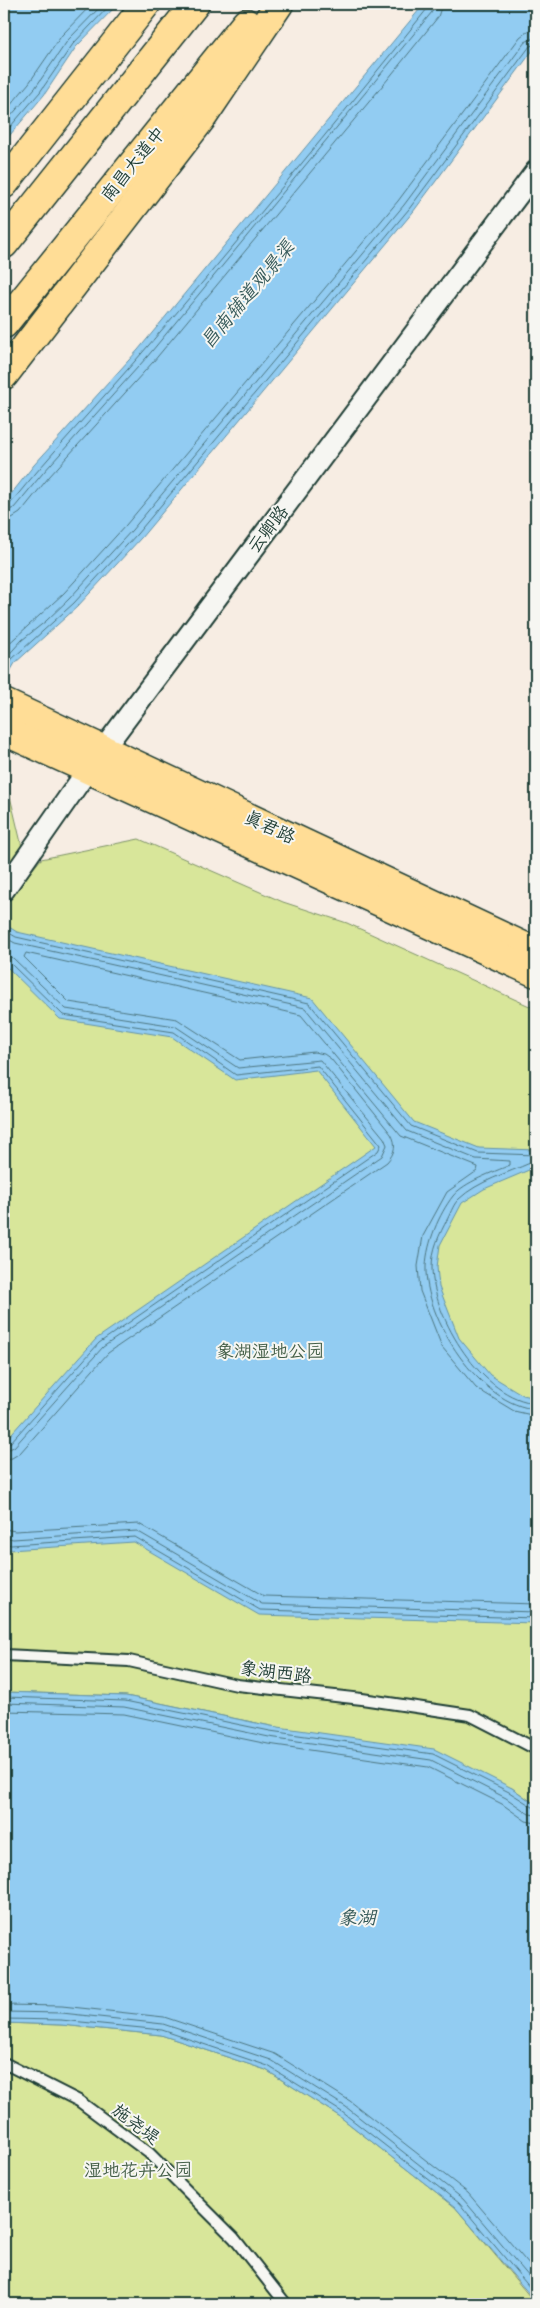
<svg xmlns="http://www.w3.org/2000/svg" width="540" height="2308" font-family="Itim,'LXGW WenKai TC',sans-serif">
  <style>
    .green { fill: #d8e69a; stroke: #7c9267 }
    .water { fill: #92ccf2; stroke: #6493a6 }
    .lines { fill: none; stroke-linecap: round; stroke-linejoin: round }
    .shore { stroke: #4d7680; stroke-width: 1 }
    .service-casing { stroke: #1f3d34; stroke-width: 14 }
    .minor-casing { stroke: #1f3d34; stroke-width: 24 }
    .primary-casing { stroke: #1f3d34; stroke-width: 31 }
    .trunk-casing { stroke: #1f3d34; stroke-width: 31 }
    .service { stroke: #f6f6f2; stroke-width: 10 }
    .minor { stroke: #f6f6f2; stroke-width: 20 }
    .primary { stroke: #ffdd96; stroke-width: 28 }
    .trunk { stroke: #ffdd96; stroke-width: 28 }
    .labels { text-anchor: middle; stroke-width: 4; stroke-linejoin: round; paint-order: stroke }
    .street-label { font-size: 18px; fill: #1f3d34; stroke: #f6f6f2 }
    .park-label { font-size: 18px; fill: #445f48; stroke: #f6f6f2 }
    .water-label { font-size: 19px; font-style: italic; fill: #365a5a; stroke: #f6f6f2 }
  </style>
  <rect width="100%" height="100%" fill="#f7ede3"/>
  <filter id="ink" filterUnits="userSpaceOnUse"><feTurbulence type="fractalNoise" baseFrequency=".02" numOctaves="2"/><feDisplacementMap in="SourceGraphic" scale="10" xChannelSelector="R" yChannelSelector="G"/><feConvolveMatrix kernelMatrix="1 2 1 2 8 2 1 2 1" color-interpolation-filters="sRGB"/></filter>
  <g filter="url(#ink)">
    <!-- green -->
    <g class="green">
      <path d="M 4,771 L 22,847 L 4,870 Z"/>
      <path d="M 139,839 L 283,902 L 347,923 L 536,1009 L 536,1805 L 512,1788 L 271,1726 L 126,1696 L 4,1692 L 4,905 L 41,859 Z"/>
      <path d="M 4,2023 L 61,2025 L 161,2035 L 266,2070 L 339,2116 L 455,2207 L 536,2304 L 4,2304 Z"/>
    </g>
    <!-- water -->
    <g class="water">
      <path d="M 4,4 L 118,4 L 76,47 L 44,95 L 4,142 Z"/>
      <path d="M 424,4 L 536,4 L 536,46 L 413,212 L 141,538 L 77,607 L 15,663 L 4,682 L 4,503 L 34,465 L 138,350 Z"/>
      <path d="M 4,924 L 17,932 L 312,998 L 414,1122 L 479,1148 L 536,1150 L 536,1167 L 484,1189 L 462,1203 L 440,1245 L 437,1267 L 439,1287 L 459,1338 L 490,1375 L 523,1395 L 536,1398 L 536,1623 L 259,1615 L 134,1542 L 9,1550 L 4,1547 L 4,1442 L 96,1339 L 376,1146 L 316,1070 L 235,1080 L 172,1037 L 60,1019 L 4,964 Z"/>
      <path d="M 4,1692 L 126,1696 L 271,1726 L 434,1749 L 512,1788 L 536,1805 L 536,2302 L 455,2207 L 339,2116 L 266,2070 L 161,2035 L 61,2025 L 4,2023 Z"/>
    </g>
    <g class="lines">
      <!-- shore -->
      <g class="shore">
        <path d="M 4,113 L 29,83 L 62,35 L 92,4"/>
        <path d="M 4,124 L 35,88 L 68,40 L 103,4"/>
        <path d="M 4,134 L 40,92 L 73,44 L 111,4"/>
        <path d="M 4,506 L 10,504 C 52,452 98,404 142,353 C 239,241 334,125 427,9 L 428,4"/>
        <path d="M 4,512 L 14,508 L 43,473 L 147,357 L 432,12 L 434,4"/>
        <path d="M 4,520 L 12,518 L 20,513 L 49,477 L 153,362 L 388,79 L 438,17 L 442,4"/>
        <path d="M 4,648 L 64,593 L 126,525 L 398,201 L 520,37 L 528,31 L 536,30"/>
        <path d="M 4,660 L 22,640 L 46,621 L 69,599 L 132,530 L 404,205 L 525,42 L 536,37"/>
        <path d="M 4,672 L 12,659 L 74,603 L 137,534 L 409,209 L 530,46 L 536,44"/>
        <path d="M 4,930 L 16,937 L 309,1003 L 411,1126 L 478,1153 L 536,1155"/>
        <path d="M 4,937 L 15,943 L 305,1008 L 407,1131 L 476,1159 L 510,1161 L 510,1165 C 494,1172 464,1182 453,1196 C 439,1214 427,1243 426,1266 C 424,1318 480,1406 536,1409"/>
        <path d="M 4,955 L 13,958 L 66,1009 L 175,1026 L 238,1068 L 320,1060 L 384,1138 L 387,1145 L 382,1156 L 103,1347 L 14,1447 L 4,1451"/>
        <path d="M 4,961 L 9,962 L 63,1015 L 174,1032 L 236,1075 L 318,1066 L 381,1145 L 378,1151 L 99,1343 L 10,1443 L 4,1445"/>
        <path d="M 536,1162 L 530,1163 C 508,1173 478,1181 459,1199 C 454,1203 451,1212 448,1218 C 439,1235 432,1249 432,1268 C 433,1318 482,1399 536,1403"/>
        <path d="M 4,1459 L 12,1458 L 20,1453 L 108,1353 L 387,1162 C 395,1153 397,1144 391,1134 L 331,1059 L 324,1054 L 314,1052 L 240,1060 L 177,1019 L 69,1002 L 24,957 L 26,953 L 301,1015 L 401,1136 L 478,1167 L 477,1171 L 447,1192 L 423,1236 L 418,1266 L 420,1291 L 442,1347 L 476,1388 L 514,1411 L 536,1416"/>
        <path d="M 4,1529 L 15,1531 L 139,1524 L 264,1596 L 536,1604"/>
        <path d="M 4,1537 L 13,1539 L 137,1531 L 262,1604 L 536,1612"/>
        <path d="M 4,1543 L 11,1545 L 135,1537 L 260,1610 L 536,1618"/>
        <path d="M 4,1697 L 125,1701 L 270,1731 L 433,1754 L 509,1792 L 536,1809"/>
        <path d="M 4,1703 L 124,1707 L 269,1737 L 431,1760 L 506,1798 L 529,1814 L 536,1815"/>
        <path d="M 4,1711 L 124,1714 L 268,1744 L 428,1767 L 502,1804 L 526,1821 L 536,1823"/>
        <path d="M 4,2005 L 62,2006 L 164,2017 L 275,2054 L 350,2101 L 468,2193 L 536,2273"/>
        <path d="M 4,2012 L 62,2013 L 163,2024 L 271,2060 L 346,2107 L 463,2199 L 536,2285"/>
        <path d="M 4,2019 L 61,2020 L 162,2030 L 268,2066 L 342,2112 L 459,2203 L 536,2295"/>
      </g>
      <!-- service casing -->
      <g class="service-casing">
        <g id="service">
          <path d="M 4,1655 L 129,1661 L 237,1685 L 362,1699 L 470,1715 L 536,1749"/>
          <path d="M 4,2063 L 79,2101 L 149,2153 L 234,2238 L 286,2304"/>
        </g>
      </g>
      <!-- minor casing -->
      <g class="minor-casing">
        <path id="minor" d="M 4,890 L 87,771 L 536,171"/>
      </g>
      <!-- primary casing -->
      <g class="primary-casing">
        <g id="primary">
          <path d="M 4,703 L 536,952"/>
          <path d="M 4,731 L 536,973"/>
        </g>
      </g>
      <!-- trunk casing -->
      <g class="trunk-casing">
        <g id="trunk">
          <path d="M 4,184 L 146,4"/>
          <path d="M 4,244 L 195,4"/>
          <path d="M 4,324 L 246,23"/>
          <path d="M 4,375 L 202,118 L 279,4"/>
        </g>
      </g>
      <!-- service -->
      <use href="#service" class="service"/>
      <!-- minor -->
      <use href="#minor" class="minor"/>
      <!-- primary -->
      <use href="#primary" class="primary"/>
      <!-- trunk -->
      <use href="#trunk" class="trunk"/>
    </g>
  </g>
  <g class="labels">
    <!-- street labels -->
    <g class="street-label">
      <text transform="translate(133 164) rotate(-51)" y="6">南昌大道中</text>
      <text transform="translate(268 529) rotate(-53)" y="6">云卿路</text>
      <text transform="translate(270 827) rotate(25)" y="6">真君路</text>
      <text transform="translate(276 1672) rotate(7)" y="6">象湖西路</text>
      <text transform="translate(136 2124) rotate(37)" y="6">施尧堤</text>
    </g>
    <!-- park labels -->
    <g class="park-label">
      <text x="270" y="1357">象湖湿地公园</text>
      <text x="138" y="2176">湿地花卉公园</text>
    </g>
    <!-- water labels -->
    <g class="water-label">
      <text transform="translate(247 294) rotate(-50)" y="7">昌南辅道观景渠</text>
      <text x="357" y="1924">象湖</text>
    </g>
  </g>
  <!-- margin -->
  <rect width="540" height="2308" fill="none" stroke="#f6f6f2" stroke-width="20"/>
  <rect x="10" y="10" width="520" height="2288" fill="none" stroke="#1f3d34" stroke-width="2" filter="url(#ink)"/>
</svg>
